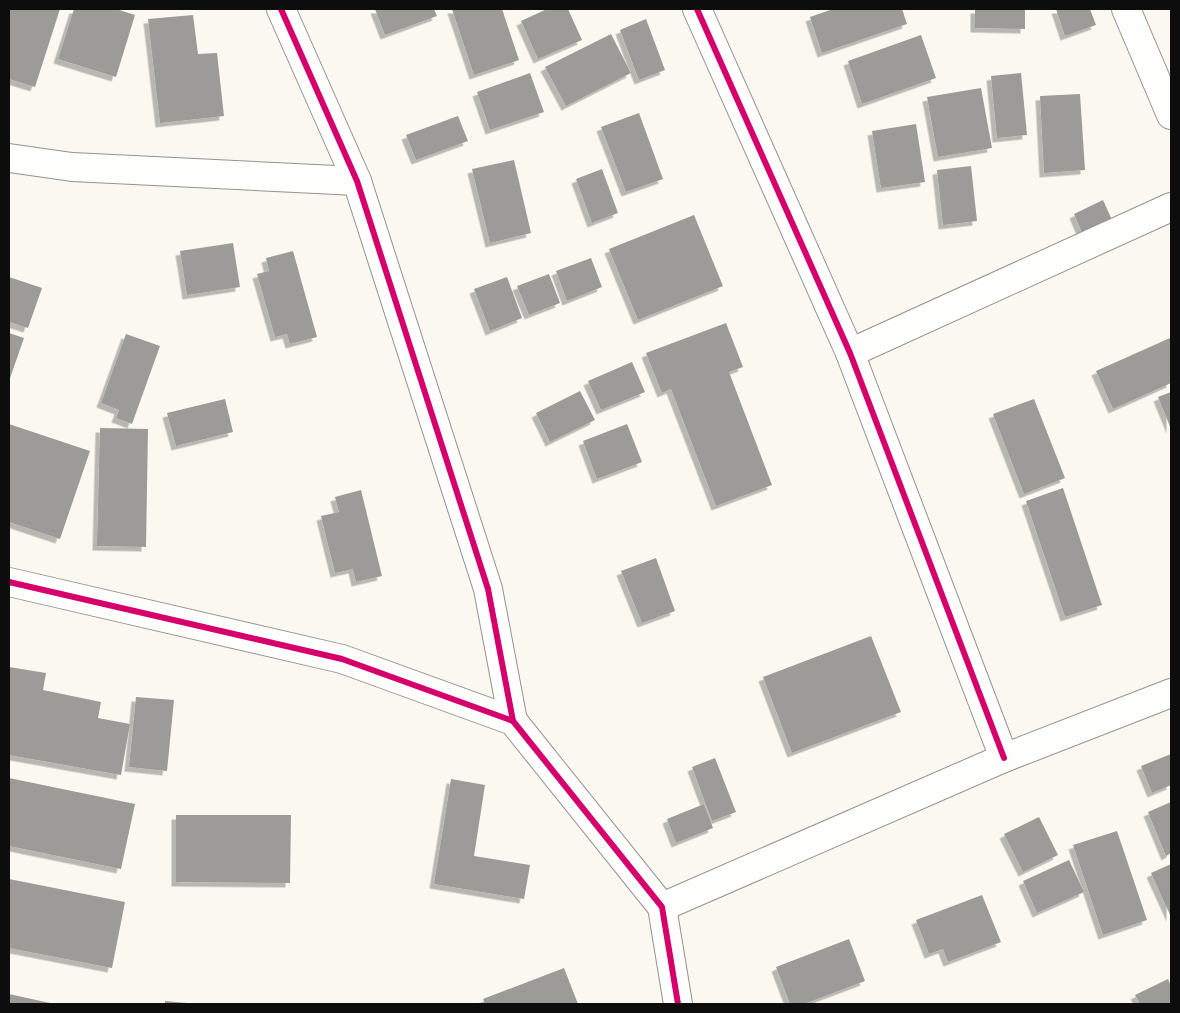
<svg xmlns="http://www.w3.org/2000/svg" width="1180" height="1013" font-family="Literata,serif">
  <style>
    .building { fill: #9d9b97; filter: url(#shadow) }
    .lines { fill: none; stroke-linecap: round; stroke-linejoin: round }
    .minor-casing { stroke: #949390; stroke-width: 30 }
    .minor { stroke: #fefefd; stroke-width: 28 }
    .cycleway-casing { stroke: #fff; stroke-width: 9 }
    .cycleway { stroke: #d6006c; stroke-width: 6 }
  </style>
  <defs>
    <filter id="shadow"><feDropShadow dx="-4.5" dy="4.5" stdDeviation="0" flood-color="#0004"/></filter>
  </defs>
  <rect width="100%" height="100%" fill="#faf8f1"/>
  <!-- building -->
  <g class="building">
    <path d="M 10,9 L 60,9 L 35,87 L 9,79 L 9,14 Z"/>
    <path d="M 74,9 L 116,9 L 135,15 L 116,77 L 58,59 Z"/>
    <path d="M 375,9 L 434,9 L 437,16 L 385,35 Z"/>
    <path d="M 452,9 L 502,9 L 519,60 L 474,75 Z"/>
    <path d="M 547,9 L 568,9 L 582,40 L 538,59 L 521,21 Z"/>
    <path d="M 833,9 L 902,9 L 907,24 L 822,53 L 810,17 Z"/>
    <path d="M 975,9 L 1025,9 L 1025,29 L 975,28 Z"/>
    <path d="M 1056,9 L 1090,9 L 1096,25 L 1065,36 Z"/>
    <path d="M 193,15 L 198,54 L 217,53 L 224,116 L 160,123 L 148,19 Z"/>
    <path d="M 646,19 L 665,70 L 639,80 L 620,30 Z"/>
    <path d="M 611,34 L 631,73 L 566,106 L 545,67 Z"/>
    <path d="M 921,35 L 936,78 L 862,104 L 848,61 Z"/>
    <path d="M 530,73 L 544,112 L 490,130 L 477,92 Z"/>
    <path d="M 1021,73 L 1027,135 L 997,138 L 991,76 Z"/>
    <path d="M 981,88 L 992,148 L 938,157 L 927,97 Z"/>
    <path d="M 1080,94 L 1085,170 L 1044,173 L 1040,96 Z"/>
    <path d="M 639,113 L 663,179 L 626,192 L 601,127 Z"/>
    <path d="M 458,116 L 468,141 L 416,160 L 406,135 Z"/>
    <path d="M 916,124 L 925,182 L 881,188 L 872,131 Z"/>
    <path d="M 514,160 L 531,233 L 490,243 L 472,169 Z"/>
    <path d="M 971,166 L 977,221 L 943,225 L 937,170 Z"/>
    <path d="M 602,169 L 618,213 L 592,223 L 576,179 Z"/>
    <path d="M 1103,200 L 1112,220 L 1083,235 L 1074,214 Z"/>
    <path d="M 694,215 L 723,286 L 638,320 L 609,249 Z"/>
    <path d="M 233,243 L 240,287 L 187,295 L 180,251 Z"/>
    <path d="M 293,251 L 317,337 L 290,344 L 287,334 L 275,337 L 257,274 L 269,271 L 266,258 Z"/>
    <path d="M 591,258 L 602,287 L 567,301 L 556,271 Z"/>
    <path d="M 549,274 L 560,303 L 529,315 L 517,286 Z"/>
    <path d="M 9,277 L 42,288 L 28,328 L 9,322 Z"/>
    <path d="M 507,277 L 522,318 L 490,331 L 474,289 Z"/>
    <path d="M 726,323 L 743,367 L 729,372 L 772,485 L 716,506 L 671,389 L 662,393 L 646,353 Z"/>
    <path d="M 9,333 L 24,338 L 9,381 Z"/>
    <path d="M 126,334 L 160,346 L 132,424 L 116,418 L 119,410 L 101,403 Z"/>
    <path d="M 1170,338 L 1171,383 L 1113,409 L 1096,371 Z"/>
    <path d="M 632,362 L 645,392 L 601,410 L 588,381 Z"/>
    <path d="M 580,391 L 595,420 L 550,442 L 536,413 Z"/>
    <path d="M 1171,392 L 1171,429 L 1158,397 Z"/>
    <path d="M 225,399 L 233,432 L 176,446 L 167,413 Z"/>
    <path d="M 1034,399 L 1065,478 L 1024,494 L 993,414 Z"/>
    <path d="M 9,424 L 90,451 L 60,539 L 9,522 Z"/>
    <path d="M 627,424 L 642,462 L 597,479 L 583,441 Z"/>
    <path d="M 100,428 L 148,429 L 146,547 L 97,546 Z"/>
    <path d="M 1063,488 L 1102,605 L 1065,617 L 1026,501 Z"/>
    <path d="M 361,490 L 382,576 L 356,582 L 353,569 L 335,573 L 321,516 L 339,512 L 335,497 Z"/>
    <path d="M 656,558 L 675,611 L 642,623 L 621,571 Z"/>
    <path d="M 871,636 L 901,712 L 792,753 L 763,677 Z"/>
    <path d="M 9,667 L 46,673 L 43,690 L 101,702 L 98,718 L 130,724 L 121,775 L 9,755 Z"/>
    <path d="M 136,697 L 174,700 L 167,771 L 129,767 Z"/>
    <path d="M 1171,754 L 1171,785 L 1152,793 L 1141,766 Z"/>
    <path d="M 715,758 L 736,812 L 712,821 L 692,767 Z"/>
    <path d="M 9,778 L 135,804 L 121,869 L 9,846 Z"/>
    <path d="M 451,779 L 485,785 L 474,856 L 530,865 L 524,899 L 434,884 Z"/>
    <path d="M 1171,802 L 1171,853 L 1166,856 L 1148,812 Z"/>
    <path d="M 704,804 L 713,828 L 676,843 L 667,819 Z"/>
    <path d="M 176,815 L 291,815 L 290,883 L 176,882 Z"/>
    <path d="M 1039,817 L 1058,855 L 1023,872 L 1004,834 Z"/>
    <path d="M 1117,831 L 1147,920 L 1103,935 L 1073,845 Z"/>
    <path d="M 1069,860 L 1084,892 L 1037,913 L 1023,881 Z"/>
    <path d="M 1171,864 L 1171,917 L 1151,873 Z"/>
    <path d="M 9,879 L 125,902 L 112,968 L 9,948 Z"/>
    <path d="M 982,895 L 1001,942 L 948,962 L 943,949 L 929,954 L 916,920 Z"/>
    <path d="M 849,939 L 865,981 L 804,1004 L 790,1004 L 776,967 Z"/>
    <path d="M 564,968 L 578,1004 L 485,1004 L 483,999 Z"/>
    <path d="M 1168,979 L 1171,986 L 1171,1004 L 1140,1004 L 1135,995 Z"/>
    <path d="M 9,994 L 50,1003 L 50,1004 L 9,1004 Z"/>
    <path d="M 165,1001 L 187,1003 L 187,1004 L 165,1004 Z"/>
  </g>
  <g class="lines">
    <!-- minor casing -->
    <g class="minor-casing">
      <g id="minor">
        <path d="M 281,9 L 357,181 L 488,589 L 513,721"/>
        <path d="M 697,9 L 850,353 L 1004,758"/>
        <path d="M 1126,9 L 1171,115"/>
        <path d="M 9,158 L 72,167 L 357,181"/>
        <path d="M 850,353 L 1171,207"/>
        <path d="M 9,582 L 342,659 L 513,721 L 662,907 L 678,1004"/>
        <path d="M 662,907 L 1004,758 L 1171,693"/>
      </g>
    </g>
    <!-- minor -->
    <use href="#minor" class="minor"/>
    <!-- cycleway casing -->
    <g class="cycleway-casing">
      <g id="cycleway">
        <path d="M 281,9 L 357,181 L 488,589 L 513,721"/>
        <path d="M 697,9 L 850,353 L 1004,758"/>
        <path d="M 9,582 L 342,659 L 513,721 L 662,907 L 678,1004"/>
      </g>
    </g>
    <!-- cycleway -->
    <use href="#cycleway" class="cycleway"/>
  </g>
  <!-- border -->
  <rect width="1180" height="1013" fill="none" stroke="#0d0d0d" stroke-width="20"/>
</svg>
